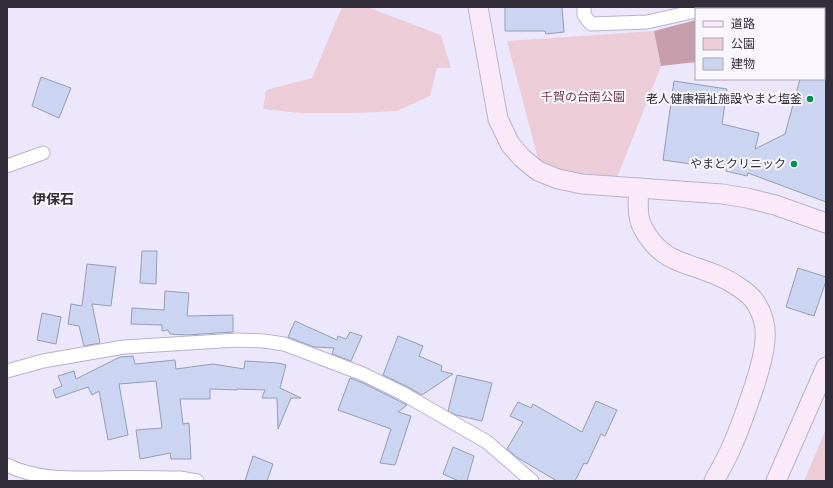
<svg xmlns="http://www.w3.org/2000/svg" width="833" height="488" font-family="Raleway,'Noto Sans JP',sans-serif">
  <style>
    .green { fill: #eccdd7 }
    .forest { fill: #c59dab }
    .building { fill: #cbd5f1; stroke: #939db7 }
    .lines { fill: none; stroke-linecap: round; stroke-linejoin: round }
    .street-casing { stroke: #b9b1cd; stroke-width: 15 }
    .secondary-casing { stroke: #b9b1cd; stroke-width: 21 }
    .street { stroke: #fff; stroke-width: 13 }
    .secondary { stroke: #fae9f9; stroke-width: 19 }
    .poi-dot { fill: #00904f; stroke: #f9f7fd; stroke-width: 1.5 }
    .labels { text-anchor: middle; stroke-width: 4; stroke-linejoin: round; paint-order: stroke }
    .park-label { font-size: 12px; fill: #6e384d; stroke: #f9f7fd }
    .poi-label { font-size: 12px; fill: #312e39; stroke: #f9f7fd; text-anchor: end }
    .quarter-label { font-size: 14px; font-weight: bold; fill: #312e39; stroke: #f9f7fd }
  </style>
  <rect width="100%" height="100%" fill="#ede7fe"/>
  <!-- green -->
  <g class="green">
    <path d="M 342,7 L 367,7 L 441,35 L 451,68 L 437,68 L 430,96 L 397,111 L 356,113 L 300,113 L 263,109 L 266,90 L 312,78 Z"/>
    <path d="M 654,31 L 661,66 L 617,178 L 557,172 L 538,159 L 507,41 Z"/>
    <path d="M 826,429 L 826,481 L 804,481 Z"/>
  </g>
  <!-- forest -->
  <g class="forest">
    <path d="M 750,7 L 826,7 L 824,9 L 742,9 Z"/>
    <path d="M 696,20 L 696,62 L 661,66 L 654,31 Z"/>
  </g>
  <!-- building -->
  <g class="building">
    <path d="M 505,7 L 562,7 L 564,32 L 546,34 L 545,31 L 505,31 Z"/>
    <path d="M 41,77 L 71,88 L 59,118 L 32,106 Z"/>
    <path d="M 800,79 L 826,79 L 826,202 L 748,173 L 747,176 L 726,171 L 727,169 L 663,160 L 674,81 L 727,89 L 722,124 L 759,133 L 755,149 L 785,134 Z"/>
    <path d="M 142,251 L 157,251 L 156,284 L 140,283 Z"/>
    <path d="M 87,264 L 116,267 L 111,306 L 92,304 L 100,343 L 84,346 L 79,326 L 68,324 L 71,304 L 82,306 Z"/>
    <path d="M 798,268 L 826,277 L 826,281 L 814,316 L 786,307 Z"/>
    <path d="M 165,291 L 189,293 L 187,316 L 233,315 L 233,332 L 187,335 L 170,334 L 168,330 L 162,331 L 162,325 L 131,324 L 132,308 L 164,310 Z"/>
    <path d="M 42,313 L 61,317 L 56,344 L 37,340 Z"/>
    <path d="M 295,321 L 337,340 L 338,336 L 346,339 L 350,332 L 362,336 L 351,361 L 332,354 L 334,348 L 314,347 L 288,337 Z"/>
    <path d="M 398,336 L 423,346 L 419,356 L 442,366 L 441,371 L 453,374 L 422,395 L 406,386 L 383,375 Z"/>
    <path d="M 133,356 L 135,364 L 175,360 L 176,369 L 213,364 L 244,369 L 245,361 L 278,363 L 286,365 L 280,388 L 301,398 L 291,398 L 278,429 L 277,398 L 262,398 L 265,390 L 237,389 L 237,390 L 210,389 L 210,399 L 180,399 L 183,424 L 189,423 L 191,459 L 171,459 L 170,453 L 140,459 L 136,430 L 162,428 L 156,381 L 119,384 L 128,435 L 108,440 L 99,391 L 92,395 L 88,387 L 56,398 L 53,390 L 62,386 L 58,376 L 74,371 L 76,379 L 120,357 Z"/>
    <path d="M 457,375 L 492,383 L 482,421 L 456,415 L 448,411 Z"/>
    <path d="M 350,378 L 363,383 L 407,405 L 398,412 L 411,416 L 395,465 L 380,463 L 391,429 L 338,410 Z"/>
    <path d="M 596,401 L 617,410 L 605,436 L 601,434 L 587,464 L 584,463 L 575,481 L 557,481 L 518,458 L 507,449 L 523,422 L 510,416 L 518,402 L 531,408 L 533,404 L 582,432 Z"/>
    <path d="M 453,447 L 474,456 L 467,481 L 459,481 L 443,474 Z"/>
    <path d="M 253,456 L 273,464 L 267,481 L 245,481 Z"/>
  </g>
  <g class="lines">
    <!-- street casing -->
    <g class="street-casing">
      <g id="street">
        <path d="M 584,7 L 584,15 L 591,24 L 647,22 L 696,11"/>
        <path d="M 703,9 L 712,7"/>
        <path d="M 7,166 L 43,153"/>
        <path d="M 7,371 L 43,361 L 124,347 L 238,340 L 264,341 L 284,344 L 363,374 L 402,393 L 487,442 L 532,481"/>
        <path d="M 7,465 C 37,480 71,478 103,478 C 129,477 155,478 180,478 L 197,481"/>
      </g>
    </g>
    <!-- secondary casing -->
    <g class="secondary-casing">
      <g id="secondary">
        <path d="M 478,7 L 498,119 L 510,144 L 522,158 L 538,171 L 558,179 L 582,184 L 722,194 L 747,198 L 775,205 L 826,223"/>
        <path d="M 639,188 C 638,200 637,214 641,224 C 648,240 661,254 676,260 C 697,269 719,273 737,286 C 745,291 753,297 757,305 C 763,315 766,328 765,339 C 765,352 759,371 755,384 C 748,405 741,426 732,446 C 727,458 720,470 714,481"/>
        <path d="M 776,481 L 826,367"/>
      </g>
    </g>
    <!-- street -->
    <use href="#street" class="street"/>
    <!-- secondary -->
    <use href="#secondary" class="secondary"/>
  </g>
  <!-- markers -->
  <g class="poi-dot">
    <circle cx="810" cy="99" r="4"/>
    <circle cx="794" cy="164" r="4"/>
  </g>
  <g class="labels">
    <!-- park labels -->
    <g class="park-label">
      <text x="583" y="101">千賀の台南公園</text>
    </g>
    <!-- poi labels -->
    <g class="poi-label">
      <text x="802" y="103">老人健康福祉施設やまと塩釜</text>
      <text x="786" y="168">やまとクリニック</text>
    </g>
    <!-- quarter labels -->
    <g class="quarter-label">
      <text x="53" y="204">伊保石</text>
    </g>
  </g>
  <!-- border -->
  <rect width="833" height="488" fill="none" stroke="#312e39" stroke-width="16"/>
  <!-- legend -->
  <rect x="695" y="8" width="130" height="72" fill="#f9f7fd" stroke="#a9a7af"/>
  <rect x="703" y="21" width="20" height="6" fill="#fae9f9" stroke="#a9a7af"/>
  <text x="731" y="28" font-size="12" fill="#312e39">道路</text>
  <rect x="703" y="38" width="20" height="12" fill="#eccdd7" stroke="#a9a7af"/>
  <text x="731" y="48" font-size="12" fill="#312e39">公園</text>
  <rect x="703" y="58" width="20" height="12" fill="#cbd5f1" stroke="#a9a7af"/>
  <text x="731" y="68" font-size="12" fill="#312e39">建物</text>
</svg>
